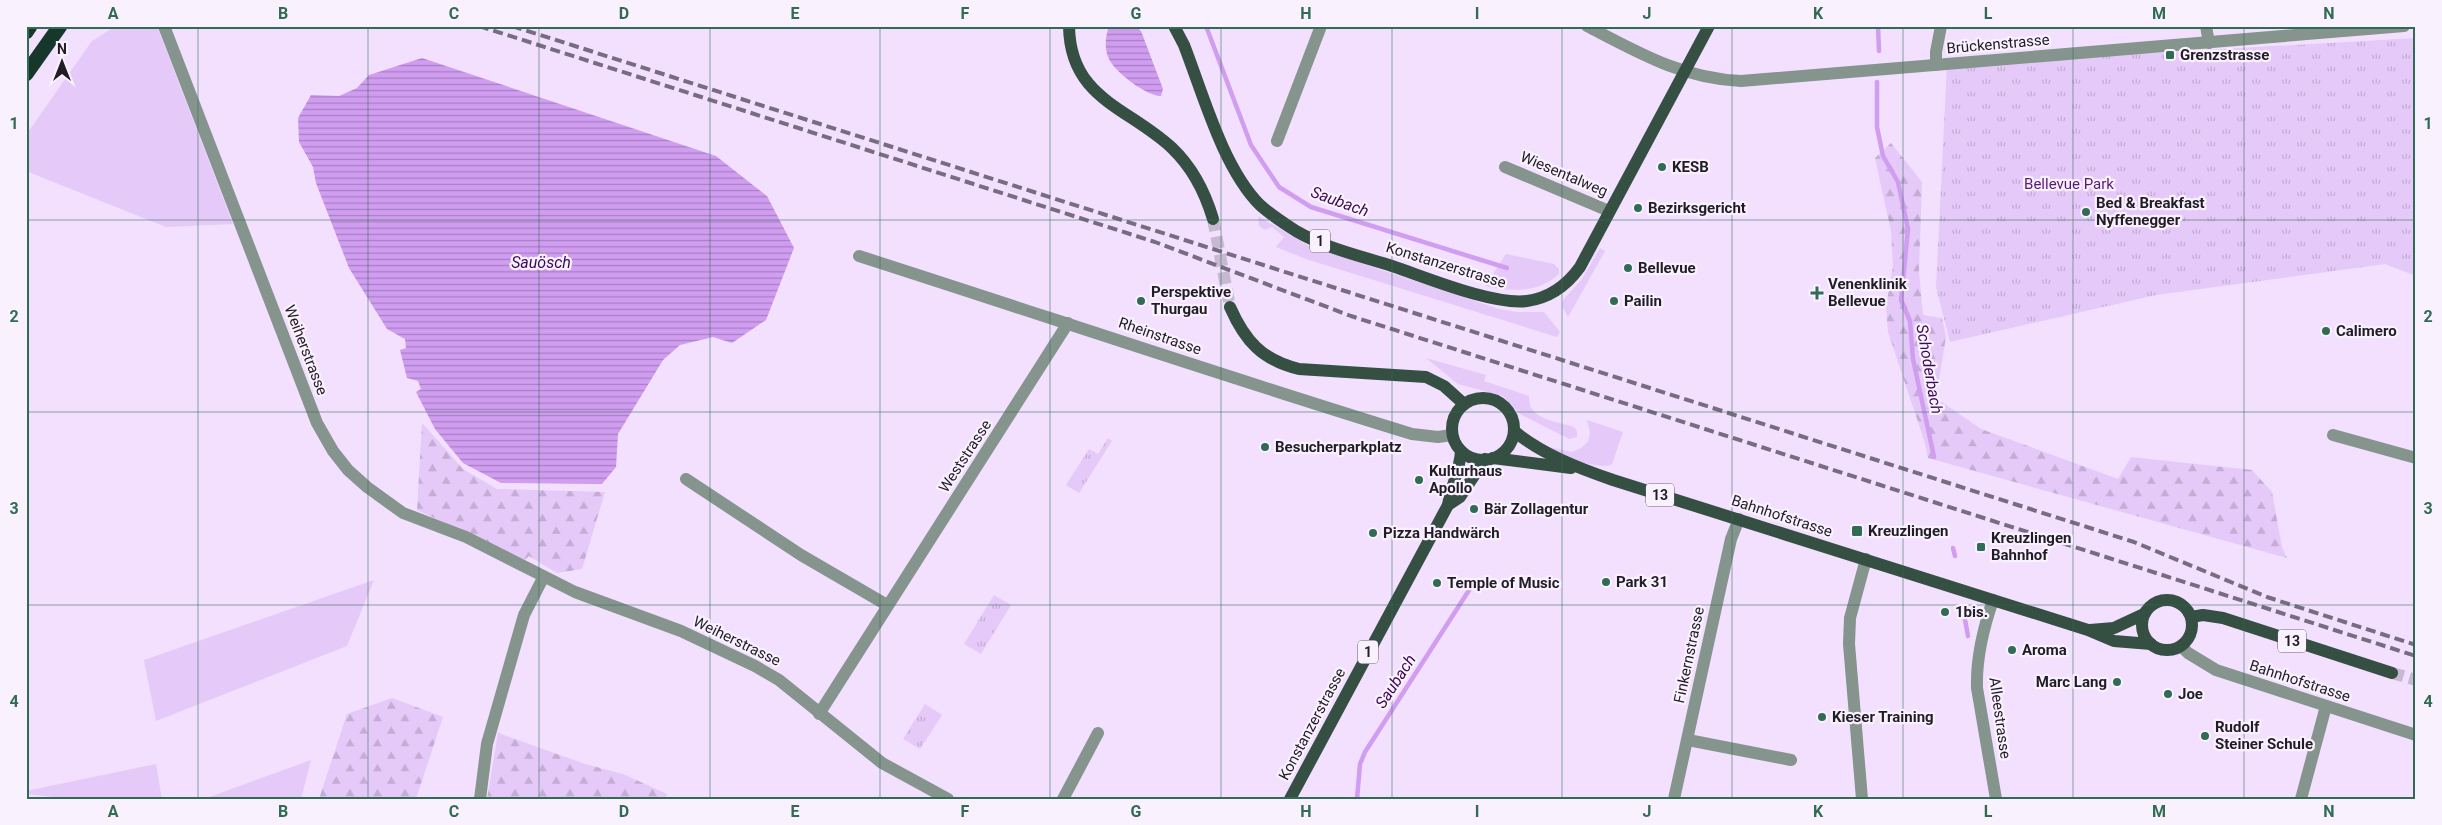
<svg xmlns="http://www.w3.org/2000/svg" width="2442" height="825" font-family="Roboto,sans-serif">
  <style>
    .green { fill: #e5c9f9 }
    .forest { fill: url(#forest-firs) }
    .park { fill: url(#park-tufts) }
    .water { fill: url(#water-rules) }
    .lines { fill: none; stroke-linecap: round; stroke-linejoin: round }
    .stream { stroke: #d09df1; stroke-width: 4.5 }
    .primary-tunnel { stroke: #c8b9d3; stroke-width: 12; stroke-dasharray: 12 6; stroke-linecap: butt }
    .minor { stroke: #85948c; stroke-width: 12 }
    .primary { stroke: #354f43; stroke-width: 12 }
    .motorway { stroke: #18372b; stroke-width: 15 }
    .rail { stroke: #786d80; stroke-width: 4; stroke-dasharray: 10 5; stroke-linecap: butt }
    .grid { fill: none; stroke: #326b54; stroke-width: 1; stroke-opacity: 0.55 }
    .poi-dot { fill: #326b54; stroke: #f9f2fe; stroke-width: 2 }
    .labels { text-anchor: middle; stroke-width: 4.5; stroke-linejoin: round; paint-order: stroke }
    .shield { fill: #f9f2fe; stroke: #625c68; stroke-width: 1 }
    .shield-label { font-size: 14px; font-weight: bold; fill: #221c27 }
    .street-label { font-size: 15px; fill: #221c27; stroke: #f9f2fe }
    .poi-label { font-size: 15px; font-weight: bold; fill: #221c27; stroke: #f9f2fe; text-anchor: start }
    .park-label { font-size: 15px; fill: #5a187a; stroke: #f9f2fe }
    .water-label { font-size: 16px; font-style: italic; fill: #3d0a55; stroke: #f9f2fe }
    .neatline { fill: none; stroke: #326b54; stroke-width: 2 }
    .grid-label { font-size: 16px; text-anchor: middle; font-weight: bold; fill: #326b54 }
  </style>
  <defs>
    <pattern id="forest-firs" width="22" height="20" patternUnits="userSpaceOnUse" patternTransform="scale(1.25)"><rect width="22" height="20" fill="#e5c9f9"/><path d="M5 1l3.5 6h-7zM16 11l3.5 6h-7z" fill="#c4acd5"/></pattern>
    <pattern id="park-tufts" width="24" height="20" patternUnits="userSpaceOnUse" patternTransform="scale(1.25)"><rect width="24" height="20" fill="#e5c9f9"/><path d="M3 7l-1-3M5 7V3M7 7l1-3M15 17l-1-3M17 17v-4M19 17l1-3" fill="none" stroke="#c4acd5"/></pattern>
    <pattern id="water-rules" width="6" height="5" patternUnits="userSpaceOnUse" patternTransform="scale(1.25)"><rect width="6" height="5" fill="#d09df1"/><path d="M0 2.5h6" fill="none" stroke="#a87fc3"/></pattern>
  </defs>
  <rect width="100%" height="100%" fill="#f2e0fe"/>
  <!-- green -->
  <g class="green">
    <path d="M 116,26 L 157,26 L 233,224 L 166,227 L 26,171 L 26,135 L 92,41 Z"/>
    <path d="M 1258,216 L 1309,246 L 1499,309 L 1517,312 L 1544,312 L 1560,332 L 1557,337 L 1306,259 L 1276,247 L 1284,237 L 1272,227 L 1265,230 L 1259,226 Z"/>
    <path d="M 1600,248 L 1605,251 L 1568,317 L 1562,306 L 1563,300 L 1582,279 Z"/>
    <path d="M 1506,254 L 1554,264 L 1559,269 L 1559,274 C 1538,293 1512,292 1485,286 Z"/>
    <path d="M 1426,358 L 1486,375 L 1484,381 L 1529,396 C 1527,420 1558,421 1574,427 L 1577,431 L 1577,437 L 1569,439 L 1520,414 L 1503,396 L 1458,384 Z"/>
    <path d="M 1587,420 L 1623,432 L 1612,464 C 1602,471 1556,456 1549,447 L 1572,452 L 1581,448 L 1588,442 L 1590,432 Z"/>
    <path d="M 374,580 L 347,646 L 156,721 L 144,660 Z"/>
    <path d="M 311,760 L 301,799 L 204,799 Z"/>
    <path d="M 156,764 L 162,799 L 71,799 L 26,794 L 26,791 Z"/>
  </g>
  <!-- forest -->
  <g class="forest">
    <path d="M 1891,143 L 1922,182 L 1919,272 L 1923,315 L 1942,318 L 1946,337 L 1936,398 L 1981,429 L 2118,479 L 2131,457 L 2252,470 L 2272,492 L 2282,547 L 2287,558 L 1928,458 L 1924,440 L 1888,332 L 1886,307 L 1893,266 L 1891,231 L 1875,158 Z"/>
    <path d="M 422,423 L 463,469 L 497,489 L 605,492 L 582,569 L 557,573 L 529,556 L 525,560 L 417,510 Z"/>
    <path d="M 392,698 L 443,717 L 416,799 L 319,799 L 347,714 Z"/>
    <path d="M 498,733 L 585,764 L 623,774 L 667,794 L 665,799 L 487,799 Z"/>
  </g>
  <!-- park -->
  <g class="park">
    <path d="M 2416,38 L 2416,276 L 2385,264 L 2156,295 L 1950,342 L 1936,287 L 1947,65 Z"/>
    <path d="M 1108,438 L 1112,441 L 1079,493 L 1066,485 L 1089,449 L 1098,454 Z"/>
    <path d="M 994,595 L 1011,605 L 981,654 L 964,644 Z"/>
    <path d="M 925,704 L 942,715 L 920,749 L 903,739 Z"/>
  </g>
  <!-- water -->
  <g class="water">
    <path d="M 1109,26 L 1136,26 L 1141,31 L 1163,89 L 1161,96 C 1146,96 1117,73 1110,61 C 1104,51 1105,37 1109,26 Z"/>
    <path d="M 422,58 L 716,156 L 767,196 L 794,248 L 766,320 L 732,343 L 713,337 L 680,345 L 663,360 L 618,434 L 616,467 L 602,484 L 501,483 L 463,463 L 435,429 L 416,392 L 421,389 L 418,381 L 407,378 L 400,350 L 406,348 L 405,339 L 387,329 L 349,268 L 316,183 L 313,167 L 299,142 L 298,118 L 311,95 L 339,96 L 357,88 L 369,75 Z"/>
  </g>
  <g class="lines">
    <!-- stream -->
    <g class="stream">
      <path d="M 1206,26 L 1251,145 L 1279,187 L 1311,207 L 1507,268"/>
      <path d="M 1878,26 L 1879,51"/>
      <path d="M 1877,82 L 1877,127 L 1883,156 L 1898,182 L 1908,229 L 1901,300 L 1910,321 L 1913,359 L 1934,457"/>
      <path d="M 1953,548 L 1955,556"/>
      <path d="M 1964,614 L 1968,636"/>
      <path d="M 1357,799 L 1360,764 L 1365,752 L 1473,584"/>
    </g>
    <!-- primary-tunnel -->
    <g class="primary-tunnel">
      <path d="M 1213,219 L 1230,307"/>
      <path d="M 2392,673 L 2416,680"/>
    </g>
    <!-- minor -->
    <g class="minor">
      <path d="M 164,26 L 317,423 L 333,451 L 348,470 L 367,487 L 403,513 L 466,537 L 575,592 L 681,631 L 755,666 L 779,680 L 882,763 L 948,799"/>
      <path d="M 1587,26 C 1637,52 1683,79 1741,81 L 2404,26"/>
      <path d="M 2206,26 L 2209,43"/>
      <path d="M 1936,65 L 1936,52 L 1941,26"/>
      <path d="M 1277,141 L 1321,26"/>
      <path d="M 1505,167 L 1609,211"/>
      <path d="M 859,256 C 1043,315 1226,377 1412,434 L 1438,437 L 1452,435"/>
      <path d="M 2333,435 L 2416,458"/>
      <path d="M 686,479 L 801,555 L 887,605"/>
      <path d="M 1993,600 C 1983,629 1976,657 1977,688 L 1996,799"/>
      <path d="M 2181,646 L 2188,653 L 2216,670 L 2416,735"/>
      <path d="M 819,714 L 1068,323"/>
      <path d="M 1688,740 L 1791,760"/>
      <path d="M 480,799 L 487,744 L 524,615 L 543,578"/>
      <path d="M 1063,799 L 1098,733"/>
      <path d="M 1674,799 L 1731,539 L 1739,519"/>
      <path d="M 1862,799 L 1849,644 L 1850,618 L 1866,559"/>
      <path d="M 2301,799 L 2326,706"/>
    </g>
    <!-- primary -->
    <g class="primary">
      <path d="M 1069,26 C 1070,99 1128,107 1172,148 C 1193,168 1205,192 1213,219"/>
      <path d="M 1174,26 L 1184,45 C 1203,94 1223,168 1260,205 C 1270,214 1285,224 1296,231 C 1325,248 1361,256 1392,266 C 1428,278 1492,305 1527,301 C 1549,298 1567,285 1580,267 L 1709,26"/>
      <path d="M 1230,307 C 1245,341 1262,360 1299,369 L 1426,377 L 1444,386 L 1464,404"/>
      <circle cx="1483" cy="429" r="31"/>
      <path d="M 1514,431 C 1542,454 1578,468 1613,480 L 2088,630 L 2114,641 L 2151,644"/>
      <path d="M 1493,458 L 1571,468"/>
      <path d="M 1448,505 L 1460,497 L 1485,459"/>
      <circle cx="2167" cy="625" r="25"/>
      <path d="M 2191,617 L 2203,615 L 2223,618 L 2392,673"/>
      <path d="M 2090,630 L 2114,628 L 2144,614"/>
      <path d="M 1290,799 L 1448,505 C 1451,486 1460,470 1461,451"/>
    </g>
    <!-- motorway -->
    <g class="motorway">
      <path d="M 26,32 L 30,26"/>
      <path d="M 26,74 L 60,26"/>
    </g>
    <!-- rail -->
    <g class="rail">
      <path d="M 479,26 L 1155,242 L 1351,316 L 2416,656"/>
      <path d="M 512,26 L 2134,542 L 2267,597 L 2416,645"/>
    </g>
  </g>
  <!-- grid -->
  <path class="grid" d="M 198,26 L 198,799M 368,26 L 368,799M 539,26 L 539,799M 710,26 L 710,799M 880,26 L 880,799M 1050,26 L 1050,799M 1221,26 L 1221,799M 1392,26 L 1392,799M 1562,26 L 1562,799M 1732,26 L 1732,799M 1903,26 L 1903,799M 2073,26 L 2073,799M 2244,26 L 2244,799M 26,220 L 2416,220M 26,412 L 2416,412M 26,605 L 2416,605"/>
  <!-- markers -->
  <g class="poi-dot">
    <rect x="2165" y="50" width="10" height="10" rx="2.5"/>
    <circle cx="1662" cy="167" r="5"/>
    <circle cx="1638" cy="208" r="5"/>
    <circle cx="2086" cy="212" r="5"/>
    <circle cx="1628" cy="268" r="5"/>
    <path d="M1814.5 285.5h5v5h5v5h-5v5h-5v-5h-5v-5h5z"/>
    <circle cx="1141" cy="301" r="5"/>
    <circle cx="1614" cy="301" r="5"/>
    <circle cx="2326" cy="331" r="5"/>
    <circle cx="1265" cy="447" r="5"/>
    <circle cx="1419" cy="480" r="5"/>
    <circle cx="1474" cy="509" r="5"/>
    <rect x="1851" y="525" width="12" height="12" rx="2.5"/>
    <circle cx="1373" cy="533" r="5"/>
    <rect x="1976" y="542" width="10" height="10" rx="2.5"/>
    <circle cx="1606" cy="582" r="5"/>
    <circle cx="1437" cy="583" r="5"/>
    <circle cx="1945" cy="612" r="5"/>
    <circle cx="2012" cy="650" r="5"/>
    <circle cx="2117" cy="682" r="5"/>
    <circle cx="2168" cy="694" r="5"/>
    <circle cx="1822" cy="717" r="5"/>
    <circle cx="2205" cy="736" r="5"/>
  </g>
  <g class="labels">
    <!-- shield labels -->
    <g class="shield">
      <rect x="1310" y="229.5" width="20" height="23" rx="4"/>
      <rect x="1646" y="483.5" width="28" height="23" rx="4"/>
      <rect x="2278" y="629.5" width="28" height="23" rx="4"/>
      <rect x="1358" y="640.5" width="20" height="23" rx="4"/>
    </g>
    <g class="shield-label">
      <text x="1320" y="246">1</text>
      <text x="1660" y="500">13</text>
      <text x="2292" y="646">13</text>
      <text x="1368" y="657">1</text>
    </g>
    <!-- street labels -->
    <g class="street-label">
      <text transform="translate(1998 44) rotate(-5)" y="5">Brückenstrasse</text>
      <text transform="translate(1564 174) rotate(23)" y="5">Wiesentalweg</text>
      <text transform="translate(1446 265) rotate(17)" y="5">Konstanzerstrasse</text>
      <text transform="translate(1160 336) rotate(19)" y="5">Rheinstrasse</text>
      <text transform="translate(306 350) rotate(69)" y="5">Weiherstrasse</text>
      <text transform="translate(965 456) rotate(-57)" y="5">Weststrasse</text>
      <text transform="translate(1782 516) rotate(18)" y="5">Bahnhofstrasse</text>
      <text transform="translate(737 641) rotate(26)" y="5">Weiherstrasse</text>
      <text transform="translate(1689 655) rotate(-78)" y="5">Finkernstrasse</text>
      <text transform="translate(2300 681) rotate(18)" y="5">Bahnhofstrasse</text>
      <text transform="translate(2000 718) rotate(82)" y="5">Alleestrasse</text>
      <text transform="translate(1312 724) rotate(-62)" y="5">Konstanzerstrasse</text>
    </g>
    <!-- poi labels -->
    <g class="poi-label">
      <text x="2180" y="60">Grenzstrasse</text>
      <text x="1672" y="172">KESB</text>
      <text x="2096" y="208">Bed &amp; Breakfast<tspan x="2096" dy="17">Nyffenegger</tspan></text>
      <text x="1648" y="213">Bezirksgericht</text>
      <text x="1638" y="273">Bellevue</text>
      <text x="1828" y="289">Venenklinik<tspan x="1828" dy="17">Bellevue</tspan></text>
      <text x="1151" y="297">Perspektive<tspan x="1151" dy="17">Thurgau</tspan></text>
      <text x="1624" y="306">Pailin</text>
      <text x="2336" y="336">Calimero</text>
      <text x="1275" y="452">Besucherparkplatz</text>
      <text x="1429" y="476">Kulturhaus<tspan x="1429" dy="17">Apollo</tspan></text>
      <text x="1484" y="514">Bär Zollagentur</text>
      <text x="1868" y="536">Kreuzlingen</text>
      <text x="1383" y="538">Pizza Handwärch</text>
      <text x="1991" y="543">Kreuzlingen<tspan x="1991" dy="17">Bahnhof</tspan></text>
      <text x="1616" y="587">Park 31</text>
      <text x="1447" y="588">Temple of Music</text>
      <text x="1955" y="617">1bis.</text>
      <text x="2022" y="655">Aroma</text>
      <text x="2107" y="687" text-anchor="end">Marc Lang</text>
      <text x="2178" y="699">Joe</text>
      <text x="1832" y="722">Kieser Training</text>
      <text x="2215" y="732">Rudolf<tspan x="2215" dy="17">Steiner Schule</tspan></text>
    </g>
    <!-- park labels -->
    <g class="park-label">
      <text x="2069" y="189">Bellevue Park</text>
    </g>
    <!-- water labels -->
    <g class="water-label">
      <text transform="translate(1340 201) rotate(20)" y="6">Saubach</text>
      <text x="541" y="268">Sauösch</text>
      <text transform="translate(1930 369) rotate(80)" y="6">Schoderbach</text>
      <text transform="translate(1395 681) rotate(-57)" y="6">Saubach</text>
    </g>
  </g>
  <!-- border -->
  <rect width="2442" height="825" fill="none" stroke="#f9f2fe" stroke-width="55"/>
  <!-- north arrow -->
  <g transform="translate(62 62)" stroke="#f9f2fe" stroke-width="4" paint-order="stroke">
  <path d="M0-4L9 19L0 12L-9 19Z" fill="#221c27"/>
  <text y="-8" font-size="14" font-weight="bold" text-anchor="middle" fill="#221c27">N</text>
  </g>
  <rect x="28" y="28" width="2386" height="770" class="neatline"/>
  <g class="grid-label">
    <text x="113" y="19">A</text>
    <text x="283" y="19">B</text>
    <text x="454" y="19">C</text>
    <text x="624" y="19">D</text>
    <text x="795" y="19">E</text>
    <text x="965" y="19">F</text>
    <text x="1136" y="19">G</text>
    <text x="1306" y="19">H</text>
    <text x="1477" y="19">I</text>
    <text x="1647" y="19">J</text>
    <text x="1818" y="19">K</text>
    <text x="1988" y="19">L</text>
    <text x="2159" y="19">M</text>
    <text x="2329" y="19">N</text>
    <text x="14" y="129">1</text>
    <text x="2428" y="129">1</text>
    <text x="14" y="322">2</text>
    <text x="2428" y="322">2</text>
    <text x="14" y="514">3</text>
    <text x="2428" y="514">3</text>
    <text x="14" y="707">4</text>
    <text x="2428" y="707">4</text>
    <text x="113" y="817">A</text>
    <text x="283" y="817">B</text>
    <text x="454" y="817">C</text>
    <text x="624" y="817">D</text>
    <text x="795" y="817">E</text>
    <text x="965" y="817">F</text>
    <text x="1136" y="817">G</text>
    <text x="1306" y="817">H</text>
    <text x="1477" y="817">I</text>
    <text x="1647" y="817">J</text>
    <text x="1818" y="817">K</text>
    <text x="1988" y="817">L</text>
    <text x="2159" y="817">M</text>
    <text x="2329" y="817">N</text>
  </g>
</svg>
